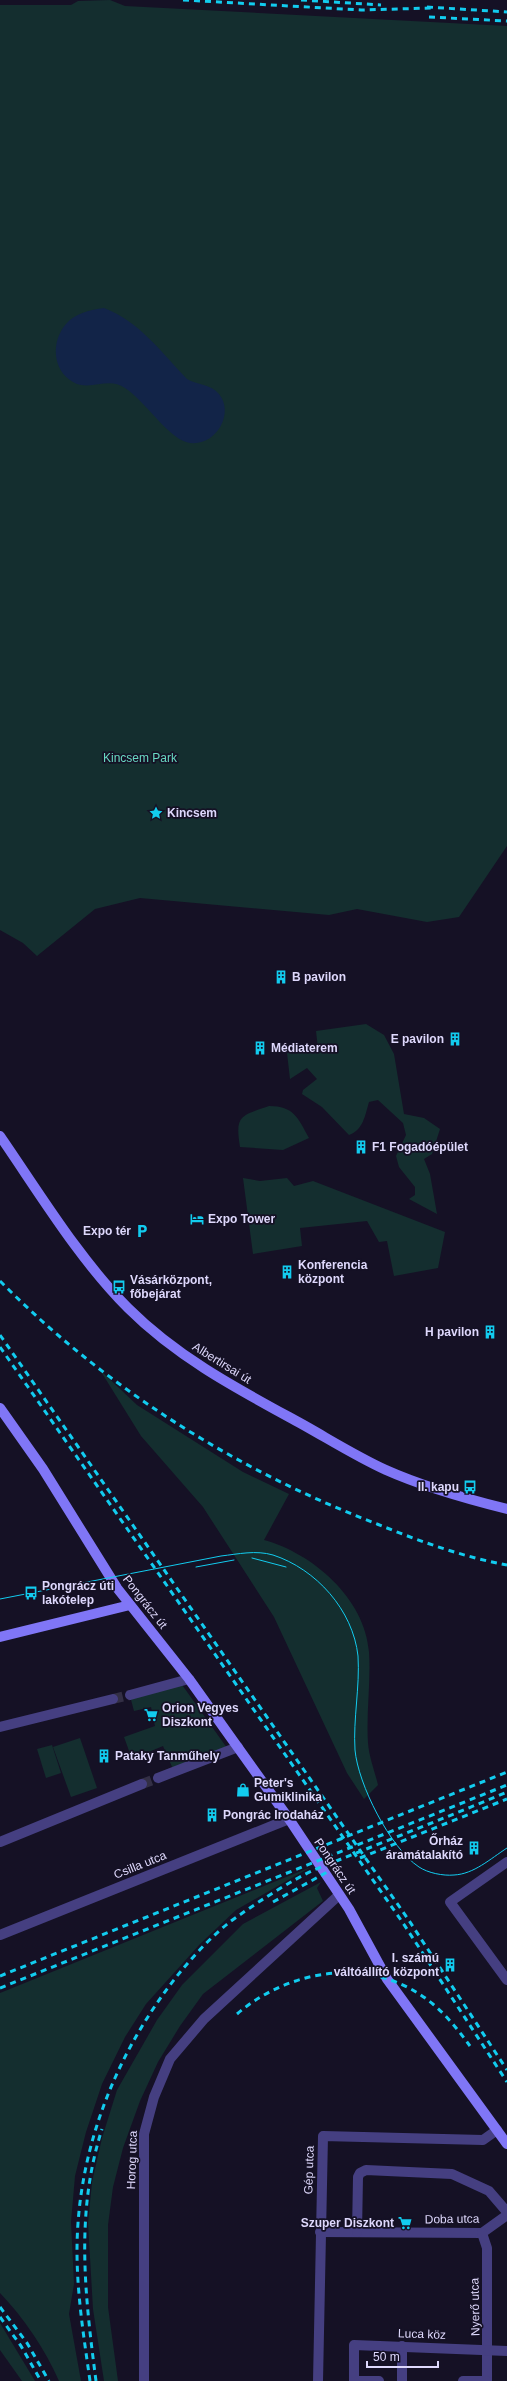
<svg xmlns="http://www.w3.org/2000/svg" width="507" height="2381" font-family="Helvetica,sans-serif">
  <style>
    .green { fill: #142e2f }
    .water { fill: #122448 }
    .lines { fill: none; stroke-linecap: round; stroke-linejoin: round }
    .street-tunnel { stroke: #332f45; stroke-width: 10; stroke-dasharray: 10 5; stroke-linecap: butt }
    .street { stroke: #453f81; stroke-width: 10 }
    .secondary { stroke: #8076f6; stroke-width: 10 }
    .tram { stroke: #12ccef; stroke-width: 1 }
    .rail { stroke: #12ccef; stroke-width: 3; stroke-dasharray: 6 5; stroke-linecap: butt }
    .labels { text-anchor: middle; stroke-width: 3.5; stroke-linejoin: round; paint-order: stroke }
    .park-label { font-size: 12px; fill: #68d8c2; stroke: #151125 }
    .poi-label { font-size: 12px; font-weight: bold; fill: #ded8fc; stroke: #151125; text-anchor: start }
    .street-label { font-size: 12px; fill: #ded8fc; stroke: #151125 }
  </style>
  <rect width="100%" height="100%" fill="#151125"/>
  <!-- green -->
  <g class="green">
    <path d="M 110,0 L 125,6 L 507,26 L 507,846 L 459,917 L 427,922 L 357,909 L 329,915 L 140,898 L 95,909 L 37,956 L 23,943 L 0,930 L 0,5 L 71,5 L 78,1 Z"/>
    <path d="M 366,1024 L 384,1035 L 394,1054 L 404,1114 L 424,1118 L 440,1129 L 432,1154 L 424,1159 L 430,1174 L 437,1214 L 409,1199 L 415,1195 L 415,1187 L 399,1167 L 396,1156 L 406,1135 L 403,1123 L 378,1100 L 369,1102 C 365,1116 363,1130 349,1135 L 322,1107 L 302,1094 L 303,1090 L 317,1079 L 307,1068 L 290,1079 L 287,1053 L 318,1049 L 316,1031 Z"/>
    <path d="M 269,1106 C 294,1106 298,1118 309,1138 L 283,1150 L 240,1147 C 235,1115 240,1116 269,1106 Z"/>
    <path d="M 243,1178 L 260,1181 L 287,1178 L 294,1186 L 313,1181 L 445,1232 L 438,1268 L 394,1276 L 387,1241 L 379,1242 L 367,1221 L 300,1228 L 302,1246 L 253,1254 Z"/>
    <path d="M 100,1370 L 137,1405 L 243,1472 L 289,1494 L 264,1540 C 312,1553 365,1598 369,1652 C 371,1682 366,1713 368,1743 C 369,1757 375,1772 378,1785 L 364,1799 L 347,1773 L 274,1617 L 203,1507 L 141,1436 Z"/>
    <path d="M 180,1682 L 227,1748 L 173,1769 L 163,1746 L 132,1759 L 124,1737 L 155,1726 L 151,1707 L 134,1711 L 130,1696 Z"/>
    <path d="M 80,1738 L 97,1788 L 71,1797 L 53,1747 Z"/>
    <path d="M 52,1745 L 61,1773 L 46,1778 L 37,1749 Z"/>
    <path d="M 311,1867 L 236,1910 L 200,1944 L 146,2004 L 125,2037 L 102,2084 L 86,2132 L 75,2176 L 71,2222 L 74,2284 L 69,2314 L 81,2381 L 59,2381 C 45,2349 24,2318 0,2293 L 0,1993 Z"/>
    <path d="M 321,1882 L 317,1888 L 323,1901 L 203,1994 L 180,2026 L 158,2062 L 140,2101 L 123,2148 L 113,2187 L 108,2225 L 108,2307 L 118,2381 L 104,2381 L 93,2309 L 88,2223 L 92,2182 L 102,2138 L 117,2090 L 157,2020 L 182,1985 L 243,1924 Z"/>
    <path d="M 0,2323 L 35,2381 L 22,2381 L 0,2350 Z"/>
  </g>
  <!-- water -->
  <path class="water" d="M 104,308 C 139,321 162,353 187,379 C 197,385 211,384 219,394 C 236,415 213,450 186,442 C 167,436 144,400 125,388 C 108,376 90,392 73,382 C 52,370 51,341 66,324 C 75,313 90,310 104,308 Z"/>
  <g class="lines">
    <!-- street-tunnel -->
    <g class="street-tunnel">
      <path d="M 113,1699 L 130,1695"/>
      <path d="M 142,1784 L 158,1778"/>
    </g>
    <!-- street -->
    <g class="street">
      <path d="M 130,1695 L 189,1679"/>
      <path d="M 0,1727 L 113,1699"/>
      <path d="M 158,1778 L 238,1747"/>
      <path d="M 0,1842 L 142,1784"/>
      <path d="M 507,1862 L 450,1902 L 507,1980"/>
      <path d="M 0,1935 L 289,1819"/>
      <path d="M 320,2232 L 482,2233 L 507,2215"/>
      <path d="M 357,2232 L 358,2177 L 360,2173 L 366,2170 L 452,2174 L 489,2191 L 507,2212"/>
      <path d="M 482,2233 L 487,2248 L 487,2381"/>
      <path d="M 402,2346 L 402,2381"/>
      <path d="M 144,2381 L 144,2134 L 154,2097 L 170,2059 L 204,2019 L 339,1895"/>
      <path d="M 318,2381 L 323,2136 L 483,2140 L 497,2130"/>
      <path d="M 379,2381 L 354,2381 L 354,2345 L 507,2351"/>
      <path d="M 463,2381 L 487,2381"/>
    </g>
    <!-- secondary -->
    <g class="secondary">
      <path d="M 0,1136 C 40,1194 79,1259 128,1308 C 175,1355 232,1386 289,1417 C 321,1434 353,1455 386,1470 C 424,1487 467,1499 507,1509"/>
      <path d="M 0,1408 L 43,1469 L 117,1588 L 189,1679 L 289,1819 L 349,1909 L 387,1979 L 507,2144"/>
      <path d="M 0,1637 L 130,1605"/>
    </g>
    <!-- tram -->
    <g class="tram">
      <path d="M 252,1558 L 286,1567"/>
      <path d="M 196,1567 L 234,1560"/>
      <path d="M 0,1599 L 221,1556 C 238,1554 256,1550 273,1555 C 316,1569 353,1610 358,1656 C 360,1687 353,1719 355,1750 C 358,1784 390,1848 419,1867 C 428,1873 443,1876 454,1875 C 474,1874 490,1859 507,1848"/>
    </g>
    <!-- rail -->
    <g class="rail">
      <path d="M 183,0 L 361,10 L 432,8"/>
      <path d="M 301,0 L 381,5"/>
      <path d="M 427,7 L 507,12"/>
      <path d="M 429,17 L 507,21"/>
      <path d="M 0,1281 C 107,1389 236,1470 377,1524 C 419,1541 463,1557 507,1565"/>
      <path d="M 0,1335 L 408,1919 L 507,2070"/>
      <path d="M 0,1347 L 403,1923 L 507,2082"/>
      <path d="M 360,1858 L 507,1799"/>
      <path d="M 273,1902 L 329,1871"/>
      <path d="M 0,1976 L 507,1772"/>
      <path d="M 0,1988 L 507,1785"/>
      <path d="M 237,2014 C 292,1967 376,1955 434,2005 C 448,2017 459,2031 470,2046"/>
      <path d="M 0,2307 L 27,2343 L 49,2381"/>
      <path d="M 0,2317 L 21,2346 L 41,2381"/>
      <path d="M 90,2381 C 84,2338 77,2295 77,2251 C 77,2160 109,2070 162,1996 C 181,1969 213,1932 241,1914 C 261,1900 292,1880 314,1870 C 378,1844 443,1819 507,1792"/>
      <path d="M 96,2381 C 85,2296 75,2213 102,2129"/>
    </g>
  </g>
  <!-- icons -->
  <defs>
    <g id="sight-bare" transform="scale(1.08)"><path d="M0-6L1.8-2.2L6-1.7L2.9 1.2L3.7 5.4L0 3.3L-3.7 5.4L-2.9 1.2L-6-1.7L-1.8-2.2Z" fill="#12ccef" stroke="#151125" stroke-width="2.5" paint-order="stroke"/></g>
    <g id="building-bare" transform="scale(1.08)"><path d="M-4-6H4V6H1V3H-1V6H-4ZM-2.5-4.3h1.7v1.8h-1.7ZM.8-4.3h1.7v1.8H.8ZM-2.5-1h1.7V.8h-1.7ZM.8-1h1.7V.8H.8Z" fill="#12ccef" stroke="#151125" stroke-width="2.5" paint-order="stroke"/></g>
    <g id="hotel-bare" transform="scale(1.08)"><path d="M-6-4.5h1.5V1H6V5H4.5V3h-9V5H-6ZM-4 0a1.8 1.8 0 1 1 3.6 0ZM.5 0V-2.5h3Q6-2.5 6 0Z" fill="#12ccef" stroke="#151125" stroke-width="2.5" paint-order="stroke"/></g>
    <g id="parking-bare" transform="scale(1.08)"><path d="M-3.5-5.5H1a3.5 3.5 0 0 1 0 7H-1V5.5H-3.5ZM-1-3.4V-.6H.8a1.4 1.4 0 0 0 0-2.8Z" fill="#12ccef" stroke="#151125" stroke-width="2.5" paint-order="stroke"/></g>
    <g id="bus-bare" transform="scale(1.08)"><path d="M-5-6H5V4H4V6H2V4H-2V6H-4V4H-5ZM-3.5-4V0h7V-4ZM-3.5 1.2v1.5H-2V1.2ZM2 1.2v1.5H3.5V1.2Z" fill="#12ccef" stroke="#151125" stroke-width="2.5" paint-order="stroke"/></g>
    <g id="supermarket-bare" transform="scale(1.08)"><path d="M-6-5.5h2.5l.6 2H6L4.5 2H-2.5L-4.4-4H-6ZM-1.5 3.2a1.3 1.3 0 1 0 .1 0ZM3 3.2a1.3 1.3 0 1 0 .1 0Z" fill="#12ccef" stroke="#151125" stroke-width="2.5" paint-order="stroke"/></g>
    <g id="shop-bare" transform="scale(1.08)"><path d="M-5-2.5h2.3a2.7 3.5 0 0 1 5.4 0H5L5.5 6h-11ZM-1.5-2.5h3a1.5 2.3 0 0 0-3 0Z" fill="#12ccef" stroke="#151125" stroke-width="2.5" paint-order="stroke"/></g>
  </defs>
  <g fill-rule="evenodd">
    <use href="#sight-bare" x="156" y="813"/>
    <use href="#building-bare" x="281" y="977"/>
    <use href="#building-bare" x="455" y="1039"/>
    <use href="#building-bare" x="260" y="1048"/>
    <use href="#building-bare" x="361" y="1147"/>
    <use href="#hotel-bare" x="197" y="1219"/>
    <use href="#parking-bare" x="142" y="1231"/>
    <use href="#building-bare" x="287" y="1272"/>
    <use href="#bus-bare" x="119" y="1287"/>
    <use href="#building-bare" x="490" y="1332"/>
    <use href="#bus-bare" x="470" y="1487"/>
    <use href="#bus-bare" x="31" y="1593"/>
    <use href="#supermarket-bare" x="151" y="1715"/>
    <use href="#building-bare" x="104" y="1756"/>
    <use href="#shop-bare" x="243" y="1790"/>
    <use href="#building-bare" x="212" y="1815"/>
    <use href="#building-bare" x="474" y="1848"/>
    <use href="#building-bare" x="450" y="1965"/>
    <use href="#supermarket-bare" x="405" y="2223"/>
  </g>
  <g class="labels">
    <!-- park labels -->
    <g class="park-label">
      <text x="140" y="762">Kincsem Park</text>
    </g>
    <!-- poi labels -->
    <g class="poi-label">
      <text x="167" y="817">Kincsem</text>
      <text x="292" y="981">B pavilon</text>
      <text x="444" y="1043" text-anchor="end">E pavilon</text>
      <text x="271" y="1052">Médiaterem</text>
      <text x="372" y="1151">F1 Fogadóépület</text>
      <text x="208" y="1223">Expo Tower</text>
      <text x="131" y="1235" text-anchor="end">Expo tér</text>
      <text x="298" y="1269">Konferencia<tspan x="298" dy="14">központ</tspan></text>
      <text x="130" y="1284">Vásárközpont,<tspan x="130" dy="14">főbejárat</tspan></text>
      <text x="479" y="1336" text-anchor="end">H pavilon</text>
      <text x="459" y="1491" text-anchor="end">II. kapu</text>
      <text x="42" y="1590">Pongrácz úti<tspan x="42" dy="14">lakótelep</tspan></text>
      <text x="162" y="1712">Orion Vegyes<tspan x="162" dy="14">Diszkont</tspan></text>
      <text x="115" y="1760">Pataky Tanműhely</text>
      <text x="254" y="1787">Peter's<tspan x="254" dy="14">Gumiklinika</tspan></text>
      <text x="223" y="1819">Pongrác Irodaház</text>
      <text x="463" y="1845" text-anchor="end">Őrház<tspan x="463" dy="14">áramátalakító</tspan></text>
      <text x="439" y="1962" text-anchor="end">I. számú<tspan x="439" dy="14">váltóállító központ</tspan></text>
      <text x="394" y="2227" text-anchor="end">Szuper Diszkont</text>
    </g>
    <!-- street labels -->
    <g class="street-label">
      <text transform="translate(222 1363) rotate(32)" y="4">Albertirsai út</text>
      <text transform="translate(145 1602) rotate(52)" y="4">Pongrácz út</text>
      <text transform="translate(140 1865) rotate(-22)" y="4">Csilla utca</text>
      <text transform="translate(335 1866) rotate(56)" y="4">Pongrácz út</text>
      <text transform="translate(132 2160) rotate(-88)" y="4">Horog utca</text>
      <text transform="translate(309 2170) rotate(-88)" y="4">Gép utca</text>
      <text transform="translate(452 2219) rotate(-1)" y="4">Doba utca</text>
      <text transform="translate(475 2307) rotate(-91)" y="4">Nyerő utca</text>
      <text transform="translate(422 2334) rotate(2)" y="4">Luca köz</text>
    </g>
  </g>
  <!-- scale -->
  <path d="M367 2361v6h71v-6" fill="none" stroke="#ded8fc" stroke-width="2"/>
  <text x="373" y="2361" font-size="12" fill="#ded8fc" stroke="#151125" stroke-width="3" paint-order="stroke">50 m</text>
</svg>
